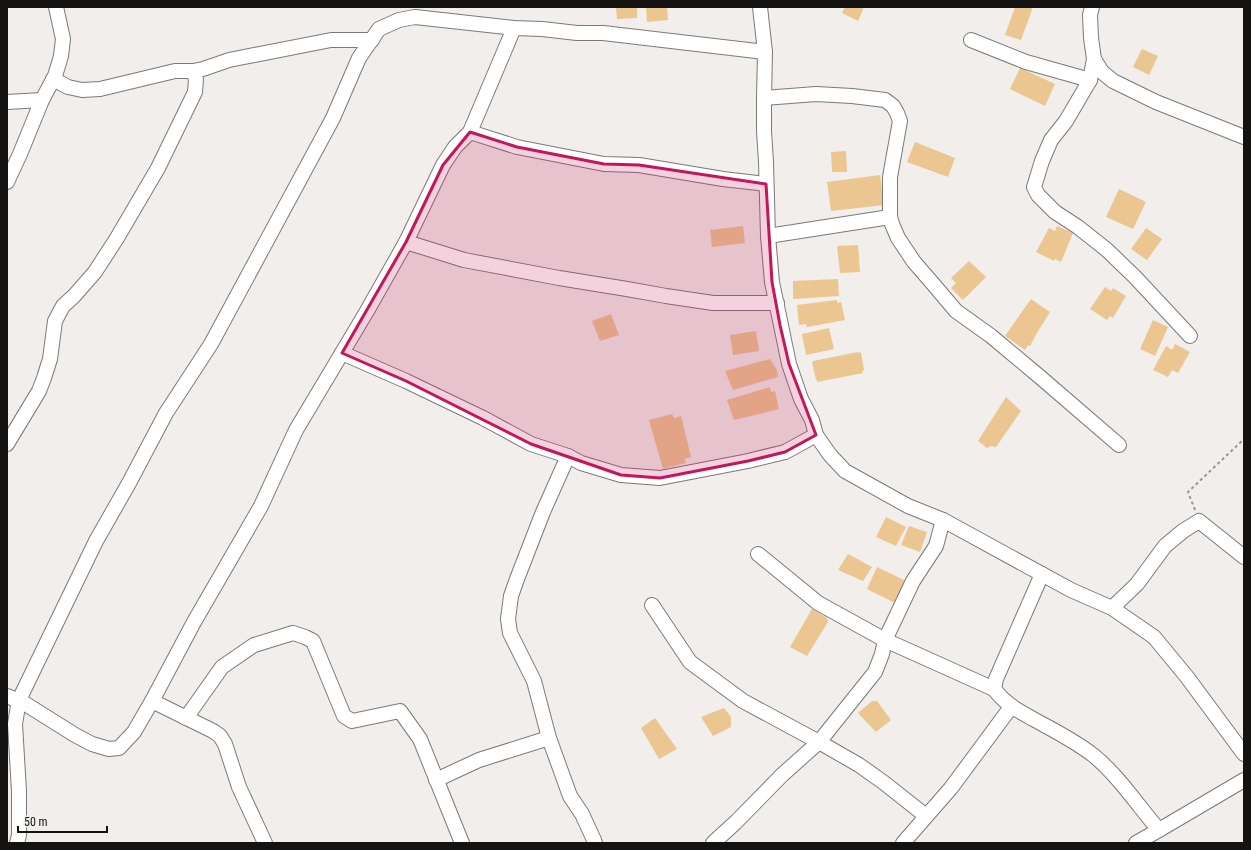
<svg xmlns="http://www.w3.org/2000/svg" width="1251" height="850" font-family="'Roboto Condensed',sans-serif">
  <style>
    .building { fill: #ebc691 }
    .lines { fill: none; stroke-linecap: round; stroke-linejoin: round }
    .minor-casing { stroke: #7c7976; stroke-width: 16 }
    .path { stroke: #989694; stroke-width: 2; stroke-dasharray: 3 3; stroke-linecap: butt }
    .minor { stroke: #fff; stroke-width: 14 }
    .marked { fill: #c2185b; fill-opacity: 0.2; stroke: #c2185b; stroke-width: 3; stroke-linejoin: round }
  </style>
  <rect width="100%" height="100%" fill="#f1eeeb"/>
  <!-- building -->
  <g class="building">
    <path d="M 616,7 L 637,7 L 637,18 L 617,19 Z"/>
    <path d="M 646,7 L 667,7 L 668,20 L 647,22 Z"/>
    <path d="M 845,7 L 864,7 L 858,21 L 842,13 Z"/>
    <path d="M 1015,7 L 1033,7 L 1021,40 L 1005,35 Z"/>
    <path d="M 1142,49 L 1158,56 L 1149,75 L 1133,67 Z"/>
    <path d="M 1020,68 L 1055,84 L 1045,106 L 1010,89 Z"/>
    <path d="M 915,142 L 955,158 L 948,177 L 907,162 Z"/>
    <path d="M 846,151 L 847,172 L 832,172 L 831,152 Z"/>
    <path d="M 880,175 L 884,205 L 831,211 L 827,182 Z"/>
    <path d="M 1119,189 L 1146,202 L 1133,229 L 1106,217 Z"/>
    <path d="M 743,226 L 745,243 L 712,247 L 710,230 Z"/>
    <path d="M 1057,226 L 1073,233 L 1061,262 L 1055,259 L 1054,261 L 1036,252 L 1049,228 L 1055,231 Z"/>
    <path d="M 1146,228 L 1162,239 L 1147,260 L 1131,249 Z"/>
    <path d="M 858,245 L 860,272 L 840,273 L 837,246 Z"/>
    <path d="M 969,261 L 986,277 L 963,300 L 951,288 L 956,283 L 951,278 Z"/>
    <path d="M 838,279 L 839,296 L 793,299 L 793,281 Z"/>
    <path d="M 1105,287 L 1111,291 L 1113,288 L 1126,296 L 1113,318 L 1110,316 L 1107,320 L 1090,309 Z"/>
    <path d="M 1031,299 L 1050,312 L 1038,331 L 1030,346 L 1028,345 L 1025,350 L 1005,336 Z"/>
    <path d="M 837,300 L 837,303 L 841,302 L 845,320 L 807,327 L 806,324 L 799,325 L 797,305 Z"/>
    <path d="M 611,314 L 619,335 L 600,341 L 592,321 Z"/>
    <path d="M 1153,320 L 1168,327 L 1155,356 L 1140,349 Z"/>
    <path d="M 829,328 L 834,349 L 806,355 L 802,334 Z"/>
    <path d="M 756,331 L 759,351 L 733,355 L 730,335 Z"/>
    <path d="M 1175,344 L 1190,352 L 1178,373 L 1172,370 L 1168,377 L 1153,370 L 1166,346 L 1172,350 Z"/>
    <path d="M 858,352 L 858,353 L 861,352 L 864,370 L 862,371 L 863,373 L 817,382 L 817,380 L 816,380 L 812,362 L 813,362 L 813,361 Z"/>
    <path d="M 770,359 L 777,370 L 778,377 L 733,390 L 725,371 Z"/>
    <path d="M 770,387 L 771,392 L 775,391 L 779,409 L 734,420 L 727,400 Z"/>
    <path d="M 1006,397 L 1021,411 L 996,447 L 991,446 L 987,448 L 978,441 Z"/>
    <path d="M 672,414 L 674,418 L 681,416 L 691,457 L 685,459 L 686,463 L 663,469 L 649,420 Z"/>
    <path d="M 886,517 L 906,527 L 896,546 L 876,537 Z"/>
    <path d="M 909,526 L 927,532 L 920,552 L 901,545 Z"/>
    <path d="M 848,554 L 872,567 L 863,581 L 838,570 Z"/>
    <path d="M 877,567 L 906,581 L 895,603 L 867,589 Z"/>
    <path d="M 812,609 L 827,618 L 828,622 L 807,656 L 790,647 Z"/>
    <path d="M 872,701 L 877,701 L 891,720 L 876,732 L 858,713 Z"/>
    <path d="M 724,708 L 731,717 L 731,727 L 713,736 L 701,717 Z"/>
    <path d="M 655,718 L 677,749 L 659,759 L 641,728 Z"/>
  </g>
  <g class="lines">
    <!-- minor casing -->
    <g class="minor-casing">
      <g id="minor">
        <path d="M 760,7 L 765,52 L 764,98 L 764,131 L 766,162 L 768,236 L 772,282 L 789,364 L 801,399 L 812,420 L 816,435 L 830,455 L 845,471 L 908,506 L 943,520 L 1071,590 L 1112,608 L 1154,637 L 1187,677 L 1244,754"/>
        <path d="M 1092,7 L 1090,15 L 1091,38 L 1094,59 L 1102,72 L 1113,81 L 1156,102 L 1244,137"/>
        <path d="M 971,40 L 1026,62 L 1090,80"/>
        <path d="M 1094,59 L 1090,80 L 1066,121 L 1051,140 L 1042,161 L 1034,187 L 1038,195 L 1055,212 L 1078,227 L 1107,250 L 1135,277 L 1190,336"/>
        <path d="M 53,79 L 68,87 L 82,90 L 100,89 L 175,71 L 193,71 L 203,69 L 229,60 L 331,40 L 372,40"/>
        <path d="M 764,98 L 816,94 L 852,96 L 885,100 L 893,106 L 897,113 L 900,121 L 890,177 L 890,217 L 892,224 L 898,238 L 914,262 L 934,285 L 956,311 L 991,336 L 1040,377 L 1119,445"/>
        <path d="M 7,102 L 42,100"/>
        <path d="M 470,132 L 517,147 L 604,164 L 639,165 L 723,179 L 766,184"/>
        <path d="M 7,182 L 20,154 L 42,100 L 55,76 L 61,56 L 63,39 L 56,7"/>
        <path d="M 768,236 L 890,217"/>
        <path d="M 406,242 L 464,260 L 559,278 L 627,289 L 666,296 L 713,303 L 777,303"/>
        <path d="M 342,353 L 406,381 L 483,418 L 531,444 L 568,456 L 581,463 L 621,475 L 660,478 L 748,461 L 785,452 L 816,435"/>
        <path d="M 7,444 L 39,391 L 44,378 L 50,359 L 55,321 L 63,306 L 74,296 L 95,272 L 117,238 L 158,168 L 195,92 L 196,79 L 193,71"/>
        <path d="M 568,456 L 543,512 L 517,579 L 511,596 L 508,619 L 510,633 L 534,681 L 549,738 L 570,796 L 582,814 L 594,840 L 595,843"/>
        <path d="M 758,554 L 818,603 L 885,640 L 994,689"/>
        <path d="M 1042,574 L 996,679 L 994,689 C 1006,705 1019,711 1035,720 C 1055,731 1075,741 1093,755 C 1117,774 1139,807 1159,830"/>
        <path d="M 652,605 L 690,662 L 743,701 L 819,742 L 859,765 L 883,782 L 926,816"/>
        <path d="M 1112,608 L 1137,584 L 1165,546 L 1183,531 L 1199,521 L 1244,557"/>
        <path d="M 7,696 L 24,703 L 75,735 L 92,744 L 109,749 L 119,748 L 134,732 L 152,701 L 194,622 L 261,506 L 296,430 L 367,311 L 406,242 L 443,165 L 455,147 L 470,132 L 514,28"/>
        <path d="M 152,701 L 213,731 L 220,736 L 225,744 L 239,787 L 265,843"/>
        <path d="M 186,718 L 222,667 L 254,645 L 293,633 L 305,637 L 313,641 L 344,716 L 352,721 L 400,711 L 420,739 L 462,843"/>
        <path d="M 436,780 L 479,760 L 549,738"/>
        <path d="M 17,843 L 19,835 L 19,791 L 15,724 L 19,700 L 96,541 L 129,483 L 166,413 L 211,344 L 333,118 L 359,58 L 379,29 L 399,20 L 415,17 L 514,28 L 542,29 L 577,33 L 603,33 L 765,52"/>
        <path d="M 713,843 L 736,822 L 782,775 L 819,742 L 875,672 L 882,654 L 885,640 L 913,581 L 936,546 L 943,520"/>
        <path d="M 903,843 L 951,788 L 1011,707"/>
        <path d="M 1136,843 L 1159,830 L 1244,780"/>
      </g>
    </g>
    <!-- path -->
    <path class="path" d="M 1195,510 L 1188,492 L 1244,439"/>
    <!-- minor -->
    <use href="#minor" class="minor"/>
  </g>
  <!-- marked area -->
  <path class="marked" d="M 470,132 L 517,147 L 604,164 L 639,165 L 766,184 L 772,282 L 780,325 L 789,364 L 816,435 L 785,452 L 748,461 L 660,478 L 621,475 L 531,444 L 406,381 L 342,353 L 406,242 L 443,165 Z"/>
  <!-- border -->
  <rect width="1251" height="850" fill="none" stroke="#141312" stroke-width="16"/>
  <!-- scale -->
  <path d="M18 826v6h89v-6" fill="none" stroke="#141312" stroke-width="2"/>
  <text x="24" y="826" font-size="12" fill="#141312" stroke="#f1eeeb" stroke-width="3" paint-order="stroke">50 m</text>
</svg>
